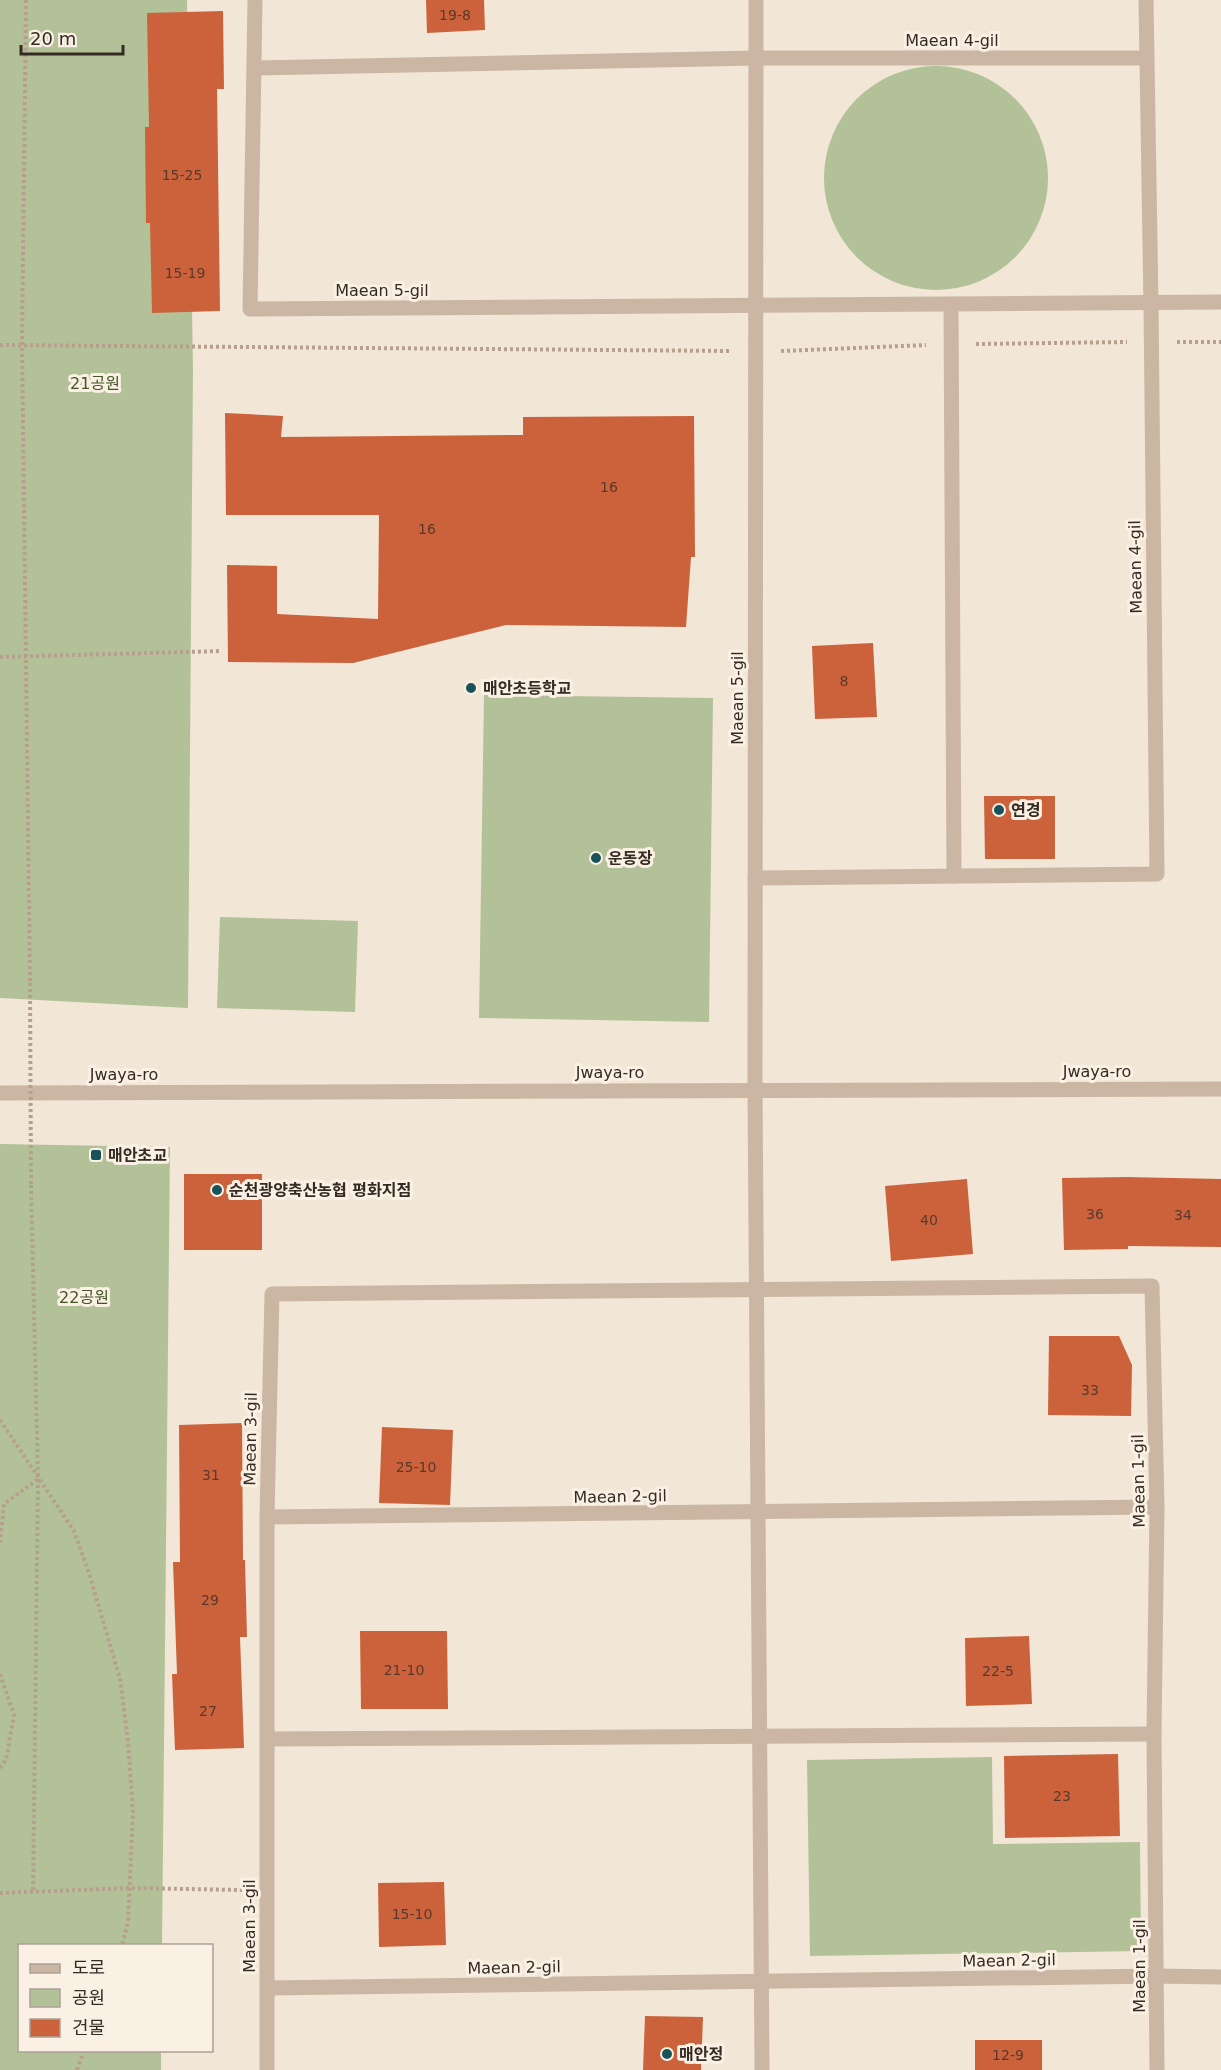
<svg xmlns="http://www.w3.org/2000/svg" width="1221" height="2070" font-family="'DejaVu Sans','Noto Sans KR',sans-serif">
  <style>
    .green { fill: #b2c197 }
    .building { fill: #cb623c }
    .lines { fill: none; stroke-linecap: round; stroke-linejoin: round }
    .path { stroke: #b6a08d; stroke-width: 4; stroke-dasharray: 3 3; stroke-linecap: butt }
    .minor { stroke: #cab6a3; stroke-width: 15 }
    .tertiary { stroke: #cab6a3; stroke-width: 15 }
    .path-bridge { stroke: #b6a08d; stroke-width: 4; stroke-dasharray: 3 3; stroke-linecap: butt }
    .poi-dot { fill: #195258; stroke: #faf0e3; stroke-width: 2 }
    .labels { text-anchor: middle; stroke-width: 6; stroke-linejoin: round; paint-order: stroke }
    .number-label { font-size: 14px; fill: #5a392b }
    .street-label { font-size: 16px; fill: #352b25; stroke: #faf0e3 }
    .park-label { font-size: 16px; fill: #435428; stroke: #faf0e3 }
    .poi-label { font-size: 16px; font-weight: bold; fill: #352b25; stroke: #faf0e3; text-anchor: start }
  </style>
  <rect width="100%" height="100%" fill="#f2e6d7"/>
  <!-- green -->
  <g class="green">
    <path d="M 0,0 L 187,0 L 193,370 L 188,1008 L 0,998 Z"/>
    <circle cx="936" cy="178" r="112"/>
    <path d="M 484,695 L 713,698 L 709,1022 L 479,1018 Z"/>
    <path d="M 220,917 L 358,921 L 355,1012 L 217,1008 Z"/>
    <path d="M 0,1144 L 170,1147 L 162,1945 L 20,1946 L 20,2050 L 161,2051 L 161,2070 L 0,2070 Z"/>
    <path d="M 992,1757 L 993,1844 L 1140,1842 L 1141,1951 L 810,1956 L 807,1760 Z"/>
  </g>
  <!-- building -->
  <g class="building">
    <path d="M 426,0 L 484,0 L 485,30 L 427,33 Z"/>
    <path d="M 223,11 L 224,89 L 217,89 L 220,311 L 152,313 L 150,223 L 146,223 L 145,127 L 149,127 L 147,13 Z"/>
    <path d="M 225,413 L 283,416 L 281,437 L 523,435 L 523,417 L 694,416 L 695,557 L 691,557 L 686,627 L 506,625 L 353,663 L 228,662 L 227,565 L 277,566 L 277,614 L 378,619 L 379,515 L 226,515 Z"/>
    <path d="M 873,643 L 877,717 L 815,719 L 812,646 Z"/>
    <path d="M 984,796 L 1055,796 L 1055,859 L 985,859 Z"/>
    <rect x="184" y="1174" width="78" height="76"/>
    <path d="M 1126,1177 L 1221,1179 L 1221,1247 L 1128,1246 L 1128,1249 L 1064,1250 L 1062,1178 Z"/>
    <path d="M 967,1179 L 973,1254 L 891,1261 L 885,1186 Z"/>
    <path d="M 1049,1336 L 1119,1336 L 1132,1365 L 1131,1416 L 1048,1415 Z"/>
    <path d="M 242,1423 L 243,1560 L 245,1560 L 247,1637 L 240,1637 L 244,1748 L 175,1750 L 172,1674 L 177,1674 L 173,1562 L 180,1562 L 179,1425 Z"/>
    <path d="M 382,1427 L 453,1430 L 450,1505 L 379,1503 Z"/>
    <path d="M 360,1631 L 447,1631 L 448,1709 L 361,1709 Z"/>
    <path d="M 1029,1636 L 1032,1704 L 966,1706 L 965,1638 Z"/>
    <path d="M 1118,1754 L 1120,1836 L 1005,1838 L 1004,1756 Z"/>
    <path d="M 444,1882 L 446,1945 L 379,1947 L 378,1883 Z"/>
    <path d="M 645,2016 L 703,2017 L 701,2070 L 643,2070 Z"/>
    <rect x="975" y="2040" width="67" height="30"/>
  </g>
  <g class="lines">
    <!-- path -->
    <g class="path">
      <path d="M 26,0 L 22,345 L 30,983"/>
      <path d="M 1177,342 L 1221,342"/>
      <path d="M 976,344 L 1127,342"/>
      <path d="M 0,345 L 731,351"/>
      <path d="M 781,351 L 926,345"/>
      <path d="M 0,657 L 221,651"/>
      <path d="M 31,1185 L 38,1479 L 33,1892"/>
      <path d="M 0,1420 L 74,1531 L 89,1573 L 120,1679 L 128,1741 L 133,1812 L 128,1922 L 122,1946"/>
      <path d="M 0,1543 L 4,1504 L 38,1479"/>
      <path d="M 0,1674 L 14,1715 L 6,1760 L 0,1768"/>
      <path d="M 0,1893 L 130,1888 L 242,1890"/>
      <path d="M 77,2070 L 84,2050"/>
    </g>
    <!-- minor -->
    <g class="minor">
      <path d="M 255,0 L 250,309 L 1221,302"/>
      <path d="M 756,0 L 755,1089 L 762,2070"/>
      <path d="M 255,68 L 756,58 L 1147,58"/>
      <path d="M 951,305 L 954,876"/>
      <path d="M 755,878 L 1157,874 L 1151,304 L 1146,0"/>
      <path d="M 267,1517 L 1157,1507"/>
      <path d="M 267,1739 L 1154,1734"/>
      <path d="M 267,1988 L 1157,1976 L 1221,1977"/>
      <path d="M 267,2070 L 267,1517 L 272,1294 L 1152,1286 L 1157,1507 L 1154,1734 L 1157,2070"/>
    </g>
    <!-- tertiary -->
    <path class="tertiary" d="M 0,1093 L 1221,1089"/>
    <!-- path-bridge -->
    <path class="path-bridge" d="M 30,983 L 31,1185"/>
  </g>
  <!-- markers -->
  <g class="poi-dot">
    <circle cx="471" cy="688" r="6"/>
    <circle cx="999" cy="810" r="6"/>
    <circle cx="596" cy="858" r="6"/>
    <rect x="90" y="1149" width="12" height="12" rx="3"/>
    <circle cx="217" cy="1190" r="6"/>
    <circle cx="667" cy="2054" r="6"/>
  </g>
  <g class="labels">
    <!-- number labels -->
    <g class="number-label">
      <text x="455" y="20">19-8</text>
      <text x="182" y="180">15-25</text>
      <text x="185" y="278">15-19</text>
      <text x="609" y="492">16</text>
      <text x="427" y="534">16</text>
      <text x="844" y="686">8</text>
      <text x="1095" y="1219">36</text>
      <text x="1183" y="1220">34</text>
      <text x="929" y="1225">40</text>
      <text x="1090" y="1395">33</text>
      <text x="416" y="1472">25-10</text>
      <text x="211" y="1480">31</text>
      <text x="210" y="1605">29</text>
      <text x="404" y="1675">21-10</text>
      <text x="998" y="1676">22-5</text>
      <text x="208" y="1716">27</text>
      <text x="1062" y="1801">23</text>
      <text x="412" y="1919">15-10</text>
      <text x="1008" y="2060">12-9</text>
    </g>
    <!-- street labels -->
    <g class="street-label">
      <text x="952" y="46">Maean 4-gil</text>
      <text x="382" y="296">Maean 5-gil</text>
      <text transform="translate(1135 567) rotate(-91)" y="6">Maean 4-gil</text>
      <text transform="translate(737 698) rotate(-90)" y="6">Maean 5-gil</text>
      <text x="1097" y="1077">Jwaya-ro</text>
      <text x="610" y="1078">Jwaya-ro</text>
      <text x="124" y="1080">Jwaya-ro</text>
      <text transform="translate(250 1439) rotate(-89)" y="6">Maean 3-gil</text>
      <text transform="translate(1138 1481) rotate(-91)" y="6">Maean 1-gil</text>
      <text transform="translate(620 1496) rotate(-1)" y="6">Maean 2-gil</text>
      <text transform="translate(249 1926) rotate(-90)" y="6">Maean 3-gil</text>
      <text transform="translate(1009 1960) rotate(-1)" y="6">Maean 2-gil</text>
      <text transform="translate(1139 1966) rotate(-90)" y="6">Maean 1-gil</text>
      <text transform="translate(514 1967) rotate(-1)" y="6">Maean 2-gil</text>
    </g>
    <!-- park labels -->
    <g class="park-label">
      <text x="95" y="389">21공원</text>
      <text x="84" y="1303">22공원</text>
    </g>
    <!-- poi labels -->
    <g class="poi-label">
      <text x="483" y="694">매안초등학교</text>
      <text x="1011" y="816">연경</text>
      <text x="608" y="864">운동장</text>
      <text x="108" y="1161">매안초교</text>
      <text x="229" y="1196">순천광양축산농협 평화지점</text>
      <text x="679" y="2060">매안정</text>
    </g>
  </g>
  <!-- legend -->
  <rect x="18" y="1944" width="195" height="108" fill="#faf0e3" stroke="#aba197" stroke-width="1.5"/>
  <rect x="30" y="1964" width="30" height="9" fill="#cab6a3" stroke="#aba197" stroke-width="1.5"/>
  <text x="72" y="1974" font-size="18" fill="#352b25">도로</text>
  <rect x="30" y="1989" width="30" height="18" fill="#b2c197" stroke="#aba197" stroke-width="1.5"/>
  <text x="72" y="2004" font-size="18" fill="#352b25">공원</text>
  <rect x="30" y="2019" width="30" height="18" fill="#cb623c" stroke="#aba197" stroke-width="1.5"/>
  <text x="72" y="2034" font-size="18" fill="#352b25">건물</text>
  <!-- scale -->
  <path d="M21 45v9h102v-9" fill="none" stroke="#352b25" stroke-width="3"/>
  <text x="30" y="45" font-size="18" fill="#352b25" stroke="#faf0e3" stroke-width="4.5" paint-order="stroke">20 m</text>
</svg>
